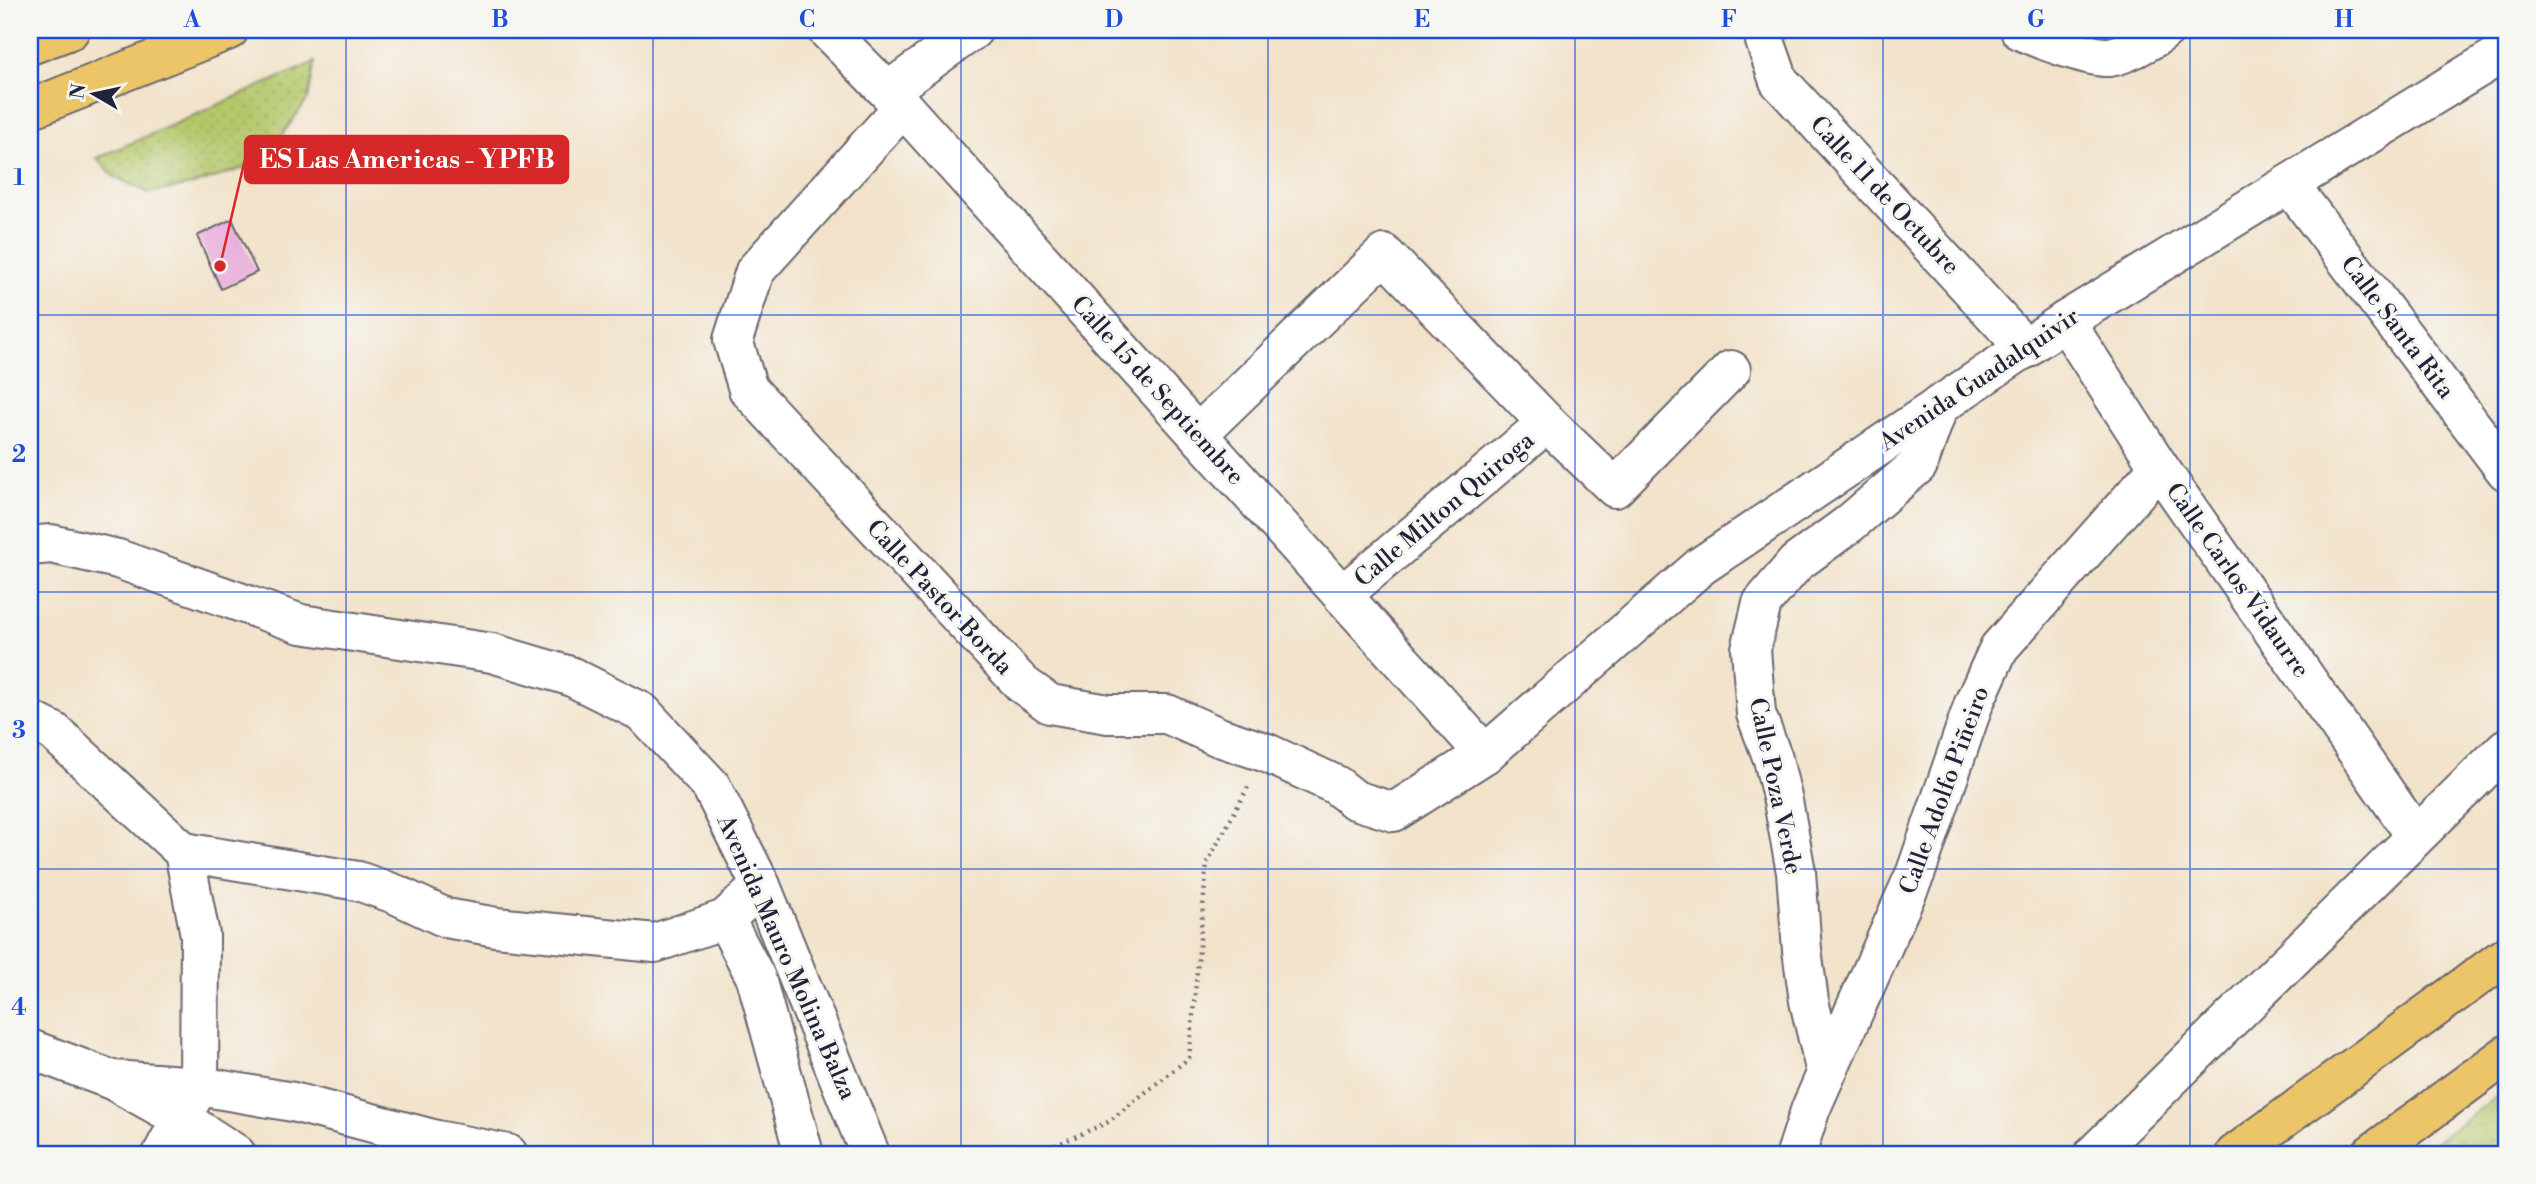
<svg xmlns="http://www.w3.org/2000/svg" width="2536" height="1184" font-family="'Libre Bodoni',serif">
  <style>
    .grass { fill: url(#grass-dots); stroke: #6b7453; stroke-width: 2 }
    .park { fill: url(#park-crowns); stroke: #6b7453; stroke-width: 2 }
    .building { fill: #e8abdb }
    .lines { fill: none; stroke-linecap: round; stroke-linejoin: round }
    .minor-casing { stroke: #6b656d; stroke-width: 42 }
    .primary-casing { stroke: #6b656d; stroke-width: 42 }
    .path { stroke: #6b656d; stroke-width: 4.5; stroke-dasharray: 2 5; stroke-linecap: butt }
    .minor { stroke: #fff; stroke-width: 38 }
    .primary { stroke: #edc569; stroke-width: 38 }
    .grid { fill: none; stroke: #1d4ed8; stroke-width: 2; stroke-opacity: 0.55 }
    .labels { text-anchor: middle; stroke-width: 6; stroke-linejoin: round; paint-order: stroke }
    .street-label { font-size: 24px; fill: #22223b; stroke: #f6f6f2 }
    .leader { fill: none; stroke: #d62828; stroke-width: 2.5 }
    .callout-dot { fill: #d62828; stroke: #f6f6f2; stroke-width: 2.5 }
    .callout { fill: #d62828; stroke: #d62828; stroke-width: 2.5 }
    .callout-label { font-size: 26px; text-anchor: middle; font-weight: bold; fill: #fff }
    .neatline { fill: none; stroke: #1d4ed8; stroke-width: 2.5 }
    .grid-label { font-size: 23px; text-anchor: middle; font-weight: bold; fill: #1d4ed8 }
  </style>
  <defs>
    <pattern id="grass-dots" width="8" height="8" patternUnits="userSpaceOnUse" patternTransform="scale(1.75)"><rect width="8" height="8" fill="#b4c76b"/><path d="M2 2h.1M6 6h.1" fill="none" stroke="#9aab5e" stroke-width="1.8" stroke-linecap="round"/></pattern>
    <pattern id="park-crowns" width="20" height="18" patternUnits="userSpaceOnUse" patternTransform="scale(1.75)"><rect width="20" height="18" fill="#b4c76b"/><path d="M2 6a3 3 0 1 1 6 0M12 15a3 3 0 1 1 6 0" fill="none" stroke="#9aab5e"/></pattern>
  </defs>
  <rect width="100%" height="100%" fill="#f6f6f2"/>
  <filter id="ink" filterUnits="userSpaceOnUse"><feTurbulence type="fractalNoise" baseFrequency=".0143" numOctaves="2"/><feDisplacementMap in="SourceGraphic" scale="14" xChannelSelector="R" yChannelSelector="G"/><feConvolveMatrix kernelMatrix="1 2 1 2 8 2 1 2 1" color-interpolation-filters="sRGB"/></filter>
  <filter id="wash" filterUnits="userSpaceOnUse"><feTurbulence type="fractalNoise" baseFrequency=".00686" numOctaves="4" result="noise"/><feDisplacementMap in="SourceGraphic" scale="28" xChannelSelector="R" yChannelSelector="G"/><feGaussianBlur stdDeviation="1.57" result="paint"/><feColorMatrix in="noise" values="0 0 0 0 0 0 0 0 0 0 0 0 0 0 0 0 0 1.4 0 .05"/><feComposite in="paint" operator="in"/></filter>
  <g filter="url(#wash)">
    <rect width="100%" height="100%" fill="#f2e2c9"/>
    <!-- grass -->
    <path class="grass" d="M 315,62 L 308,99 L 281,136 L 247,167 L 192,185 L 149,193 L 113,176 L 97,158 Z"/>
    <!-- park -->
    <path class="park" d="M 2506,1090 L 2506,1154 L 2419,1154 L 2426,1149 Z"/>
    <g id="blocks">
      <!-- building -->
      <path class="building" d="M 232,219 L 257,272 L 221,289 L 197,236 Z"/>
    </g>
  </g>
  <g filter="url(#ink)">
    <use href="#blocks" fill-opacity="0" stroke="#6b656d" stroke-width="2"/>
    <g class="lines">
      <!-- minor casing -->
      <g class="minor-casing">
        <g id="minor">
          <path d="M 827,30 L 903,107 L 1485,754"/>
          <path d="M 1765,30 L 1765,41 L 1779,81 L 2026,349"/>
          <path d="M 2020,30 C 2038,39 2086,56 2105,57 C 2119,58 2155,39 2165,30"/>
          <path d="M 888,91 L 973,30"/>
          <path d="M 903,107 L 755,271 L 733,340 L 748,389 L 1022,684 L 1050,704 L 1108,714 L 1167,714 L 1219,737 L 1267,753 L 1336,785 L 1355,800 L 1394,812 L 1485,754 L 1701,566 L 2065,321 L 2506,51"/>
          <path d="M 2289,184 L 2506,471"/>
          <path d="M 2065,321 L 2159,467 L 2415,835"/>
          <path d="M 1198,434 L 1384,254 L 1547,423 L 1615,488 L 1731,370"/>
          <path d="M 30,546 L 51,544 L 118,559 L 301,624 L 492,653 L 570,676 L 642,712 L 711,786 L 761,886 L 870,1154"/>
          <path d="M 1342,595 L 1547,423"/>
          <path d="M 30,720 L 54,732 L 184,852 L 200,935 L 199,1086 L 162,1154"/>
          <path d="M 184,852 L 358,881 L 395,894 L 446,918 L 496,927 L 655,943 L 725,919 L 761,886"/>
          <path d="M 725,919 L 756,978 L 804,1154"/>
          <path d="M 30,1049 L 112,1080 L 182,1119 L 236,1154"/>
          <path d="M 1826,1073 L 1809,1001 L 1802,950 L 1796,872 L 1783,801 L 1773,759 L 1756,714 L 1751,649 L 1762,603 L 1796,563 L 1849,524 L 1918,465 L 1939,405"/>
          <path d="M 112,1080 L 199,1086 L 293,1102 L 437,1140 L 508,1154"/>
          <path d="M 1796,1154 L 1811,1108 L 1916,872 L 1974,703 L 1999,648 L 2159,467"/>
          <path d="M 2094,1154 L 2506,748"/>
        </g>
      </g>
      <!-- primary casing -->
      <g class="primary-casing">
        <g id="primary">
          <path d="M 30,45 L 70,30"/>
          <path d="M 30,109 L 229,30"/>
          <path d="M 2235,1154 L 2506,956"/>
          <path d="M 2371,1154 L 2506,1055"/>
        </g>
      </g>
      <!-- path -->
      <path class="path" d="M 1036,1154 L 1108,1122 L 1189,1058 L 1207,863 L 1248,787"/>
      <!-- minor -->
      <use href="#minor" class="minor"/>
      <!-- primary -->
      <use href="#primary" class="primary"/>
    </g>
  </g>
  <!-- grid -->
  <path class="grid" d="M 346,30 L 346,1154M 653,30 L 653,1154M 961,30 L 961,1154M 1268,30 L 1268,1154M 1575,30 L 1575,1154M 1883,30 L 1883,1154M 2190,30 L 2190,1154M 30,315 L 2506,315M 30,592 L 2506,592M 30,869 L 2506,869"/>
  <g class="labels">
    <!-- street labels -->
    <g class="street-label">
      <text transform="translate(1885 195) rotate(47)" y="8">Calle 11 de Octubre</text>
      <text transform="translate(2398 327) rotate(53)" y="8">Calle Santa Rita</text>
      <text transform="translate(1979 379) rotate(-34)" y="8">Avenida Guadalquivir</text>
      <text transform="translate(1158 390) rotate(48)" y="8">Calle 15 de Septiembre</text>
      <text transform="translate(1444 509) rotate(-40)" y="8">Calle Milton Quiroga</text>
      <text transform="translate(2238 580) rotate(55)" y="8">Calle Carlos Vidaurre</text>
      <text transform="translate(940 597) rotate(47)" y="8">Calle Pastor Borda</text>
      <text transform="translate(1776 786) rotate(78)" y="8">Calle Poza Verde</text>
      <text transform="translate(1944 790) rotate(-70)" y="8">Calle Adolfo Piñeiro</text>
      <text transform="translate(787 957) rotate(66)" y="8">Avenida Mauro Molina Balza</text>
    </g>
  </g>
  <!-- callouts -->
  <path class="leader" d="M220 266L245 159"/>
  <circle class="callout-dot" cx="220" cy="266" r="7"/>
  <rect class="callout" x="245" y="136" width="323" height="47" rx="7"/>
  <g class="callout-label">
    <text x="407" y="168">ES Las Americas - YPFB</text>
  </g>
  <!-- margin -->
  <rect width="2536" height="1184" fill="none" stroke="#f6f6f2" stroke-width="77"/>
  <!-- north arrow -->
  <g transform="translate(94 94) rotate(279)" stroke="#f6f6f2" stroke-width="5" paint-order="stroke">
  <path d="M0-5L12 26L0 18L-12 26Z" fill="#22223b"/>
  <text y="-10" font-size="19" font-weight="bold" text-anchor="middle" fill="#22223b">N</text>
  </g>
  <rect x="38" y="38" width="2460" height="1108" class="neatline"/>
  <g class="grid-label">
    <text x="192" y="27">A</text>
    <text x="500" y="27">B</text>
    <text x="807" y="27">C</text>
    <text x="1114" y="27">D</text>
    <text x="1422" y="27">E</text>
    <text x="1729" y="27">F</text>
    <text x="2036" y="27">G</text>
    <text x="2344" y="27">H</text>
    <text x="19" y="185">1</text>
    <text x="19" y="462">2</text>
    <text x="19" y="738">3</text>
    <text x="19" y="1015">4</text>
  </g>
</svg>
